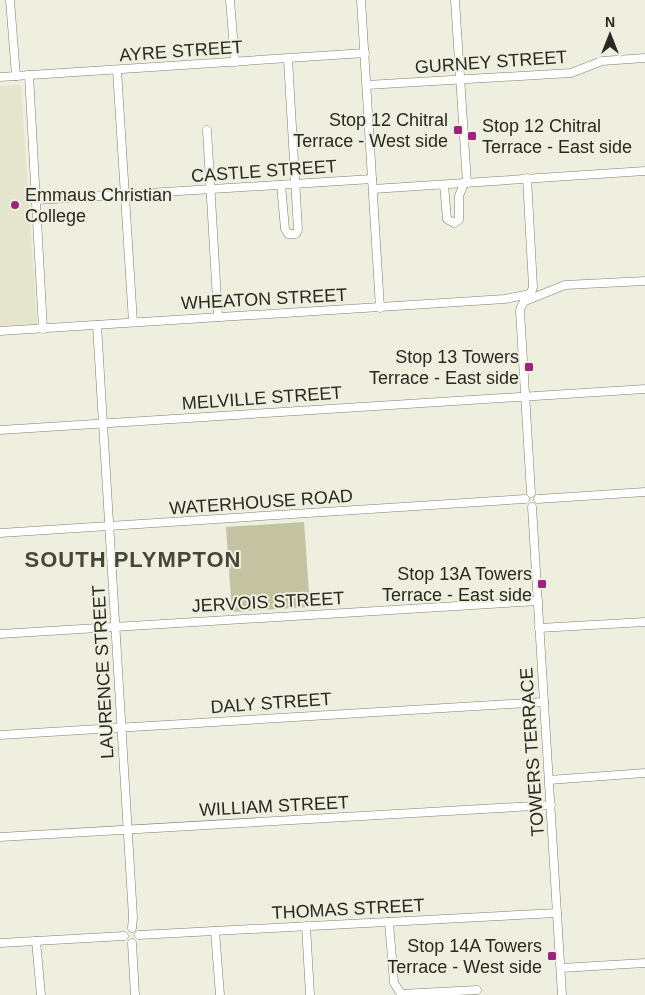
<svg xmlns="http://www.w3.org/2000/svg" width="645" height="995" font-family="Arial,sans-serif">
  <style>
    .built { fill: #e5e5cd }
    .green { fill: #c3c2a1 }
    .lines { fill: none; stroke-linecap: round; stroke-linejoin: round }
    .minor-casing { stroke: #7e7e6f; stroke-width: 9 }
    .minor { stroke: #fff; stroke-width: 8 }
    .poi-dot { fill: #9d247d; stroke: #efefdf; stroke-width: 2 }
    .labels { text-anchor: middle; stroke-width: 4; stroke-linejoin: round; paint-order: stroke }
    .street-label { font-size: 18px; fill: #292923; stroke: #efefdf }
    .poi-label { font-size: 18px; fill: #292923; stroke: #efefdf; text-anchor: end }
    .district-label { font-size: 22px; font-weight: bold; letter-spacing: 1px; fill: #464639; stroke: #efefdf }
  </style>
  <rect width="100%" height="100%" fill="#efefdf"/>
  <!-- built -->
  <path class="built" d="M 21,85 L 37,324 L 0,326 L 0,86 Z"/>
  <!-- green -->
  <path class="green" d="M 304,522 L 310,607 L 232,612 L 226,527 Z"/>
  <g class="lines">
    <!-- minor casing -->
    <g class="minor-casing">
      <g id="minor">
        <path d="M 10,0 L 16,76"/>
        <path d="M 230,0 L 235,62"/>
        <path d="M 361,0 L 380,308"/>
        <path d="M 455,0 L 467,183"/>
        <path d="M 117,70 L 133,322"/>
        <path d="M 29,75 L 43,329"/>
        <path d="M 0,77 L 365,53"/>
        <path d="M 367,85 L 571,73 L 602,61 L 645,58"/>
        <path d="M 207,130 L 218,317"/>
        <path d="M 527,178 L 533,287 C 531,297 521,301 520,311 L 531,493"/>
        <path d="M 281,185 L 285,229 L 288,234 L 296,234 L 298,230 L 288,59"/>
        <path d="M 444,185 L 447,219 L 454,223 L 459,220 L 459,196 L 464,184"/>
        <path d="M 373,189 L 645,171"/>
        <path d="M 37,200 L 372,179"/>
        <path d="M 525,301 L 565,285 L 645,281"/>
        <path d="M 97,325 L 133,917 L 132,928"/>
        <path d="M 0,331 L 505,299 L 530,294"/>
        <path d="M 0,430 L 645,389"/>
        <path d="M 538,499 L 645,492"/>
        <path d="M 532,507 L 562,995"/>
        <path d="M 0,533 L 525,499"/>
        <path d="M 539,628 L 645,622"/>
        <path d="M 0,634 L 538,601"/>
        <path d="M 0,735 L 544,702"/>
        <path d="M 549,780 L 645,773"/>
        <path d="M 0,837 L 551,805"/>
        <path d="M 389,922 L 394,983 L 401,994 L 477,990"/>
        <path d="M 306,926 L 310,995"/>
        <path d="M 215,931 L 220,995"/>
        <path d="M 139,935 L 557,913"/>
        <path d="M 36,941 L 41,995"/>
        <path d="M 0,943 L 124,936"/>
        <path d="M 132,943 L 135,995"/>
        <path d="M 561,968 L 645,963"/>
      </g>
    </g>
    <!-- minor -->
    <use href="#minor" class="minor"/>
  </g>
  <!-- markers -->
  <g class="poi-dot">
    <rect x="453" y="125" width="10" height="10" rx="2.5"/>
    <rect x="467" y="131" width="10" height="10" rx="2.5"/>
    <circle cx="15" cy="205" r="5"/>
    <rect x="524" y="362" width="10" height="10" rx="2.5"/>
    <rect x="537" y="579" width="10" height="10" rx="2.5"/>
    <rect x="547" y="951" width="10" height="10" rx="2.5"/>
  </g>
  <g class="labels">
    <!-- street labels -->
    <g class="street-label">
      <text transform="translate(181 51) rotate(-4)" y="6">AYRE STREET</text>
      <text transform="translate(491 62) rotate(-4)" y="6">GURNEY STREET</text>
      <text transform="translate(264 171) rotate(-4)" y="6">CASTLE STREET</text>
      <text transform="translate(264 299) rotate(-3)" y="6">WHEATON STREET</text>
      <text transform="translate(262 398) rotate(-4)" y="6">MELVILLE STREET</text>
      <text transform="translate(261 502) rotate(-4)" y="6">WATERHOUSE ROAD</text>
      <text transform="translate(268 602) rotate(-3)" y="6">JERVOIS STREET</text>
      <text transform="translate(103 672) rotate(-93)" y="6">LAURENCE STREET</text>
      <text transform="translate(271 703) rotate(-4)" y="6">DALY STREET</text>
      <text transform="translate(532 752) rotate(-94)" y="6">TOWERS TERRACE</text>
      <text transform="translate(274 806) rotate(-3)" y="6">WILLIAM STREET</text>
      <text transform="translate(348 909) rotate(-3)" y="6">THOMAS STREET</text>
    </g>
    <!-- poi labels -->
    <g class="poi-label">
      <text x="448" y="126">Stop 12 Chitral<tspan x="448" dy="21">Terrace - West side</tspan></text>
      <text x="482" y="132" text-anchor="start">Stop 12 Chitral<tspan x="482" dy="21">Terrace - East side</tspan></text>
      <text x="25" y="201" text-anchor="start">Emmaus Christian<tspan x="25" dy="21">College</tspan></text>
      <text x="519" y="363">Stop 13 Towers<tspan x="519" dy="21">Terrace - East side</tspan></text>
      <text x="532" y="580">Stop 13A Towers<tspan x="532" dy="21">Terrace - East side</tspan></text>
      <text x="542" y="952">Stop 14A Towers<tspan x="542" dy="21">Terrace - West side</tspan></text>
    </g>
    <!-- district labels -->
    <g class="district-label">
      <text x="133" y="567">SOUTH PLYMPTON</text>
    </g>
  </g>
  <!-- north arrow -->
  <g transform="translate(610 35)" stroke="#efefdf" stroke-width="4" paint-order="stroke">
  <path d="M0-4L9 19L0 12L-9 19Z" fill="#292923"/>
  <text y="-8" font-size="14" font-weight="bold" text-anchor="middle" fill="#292923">N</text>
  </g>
</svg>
